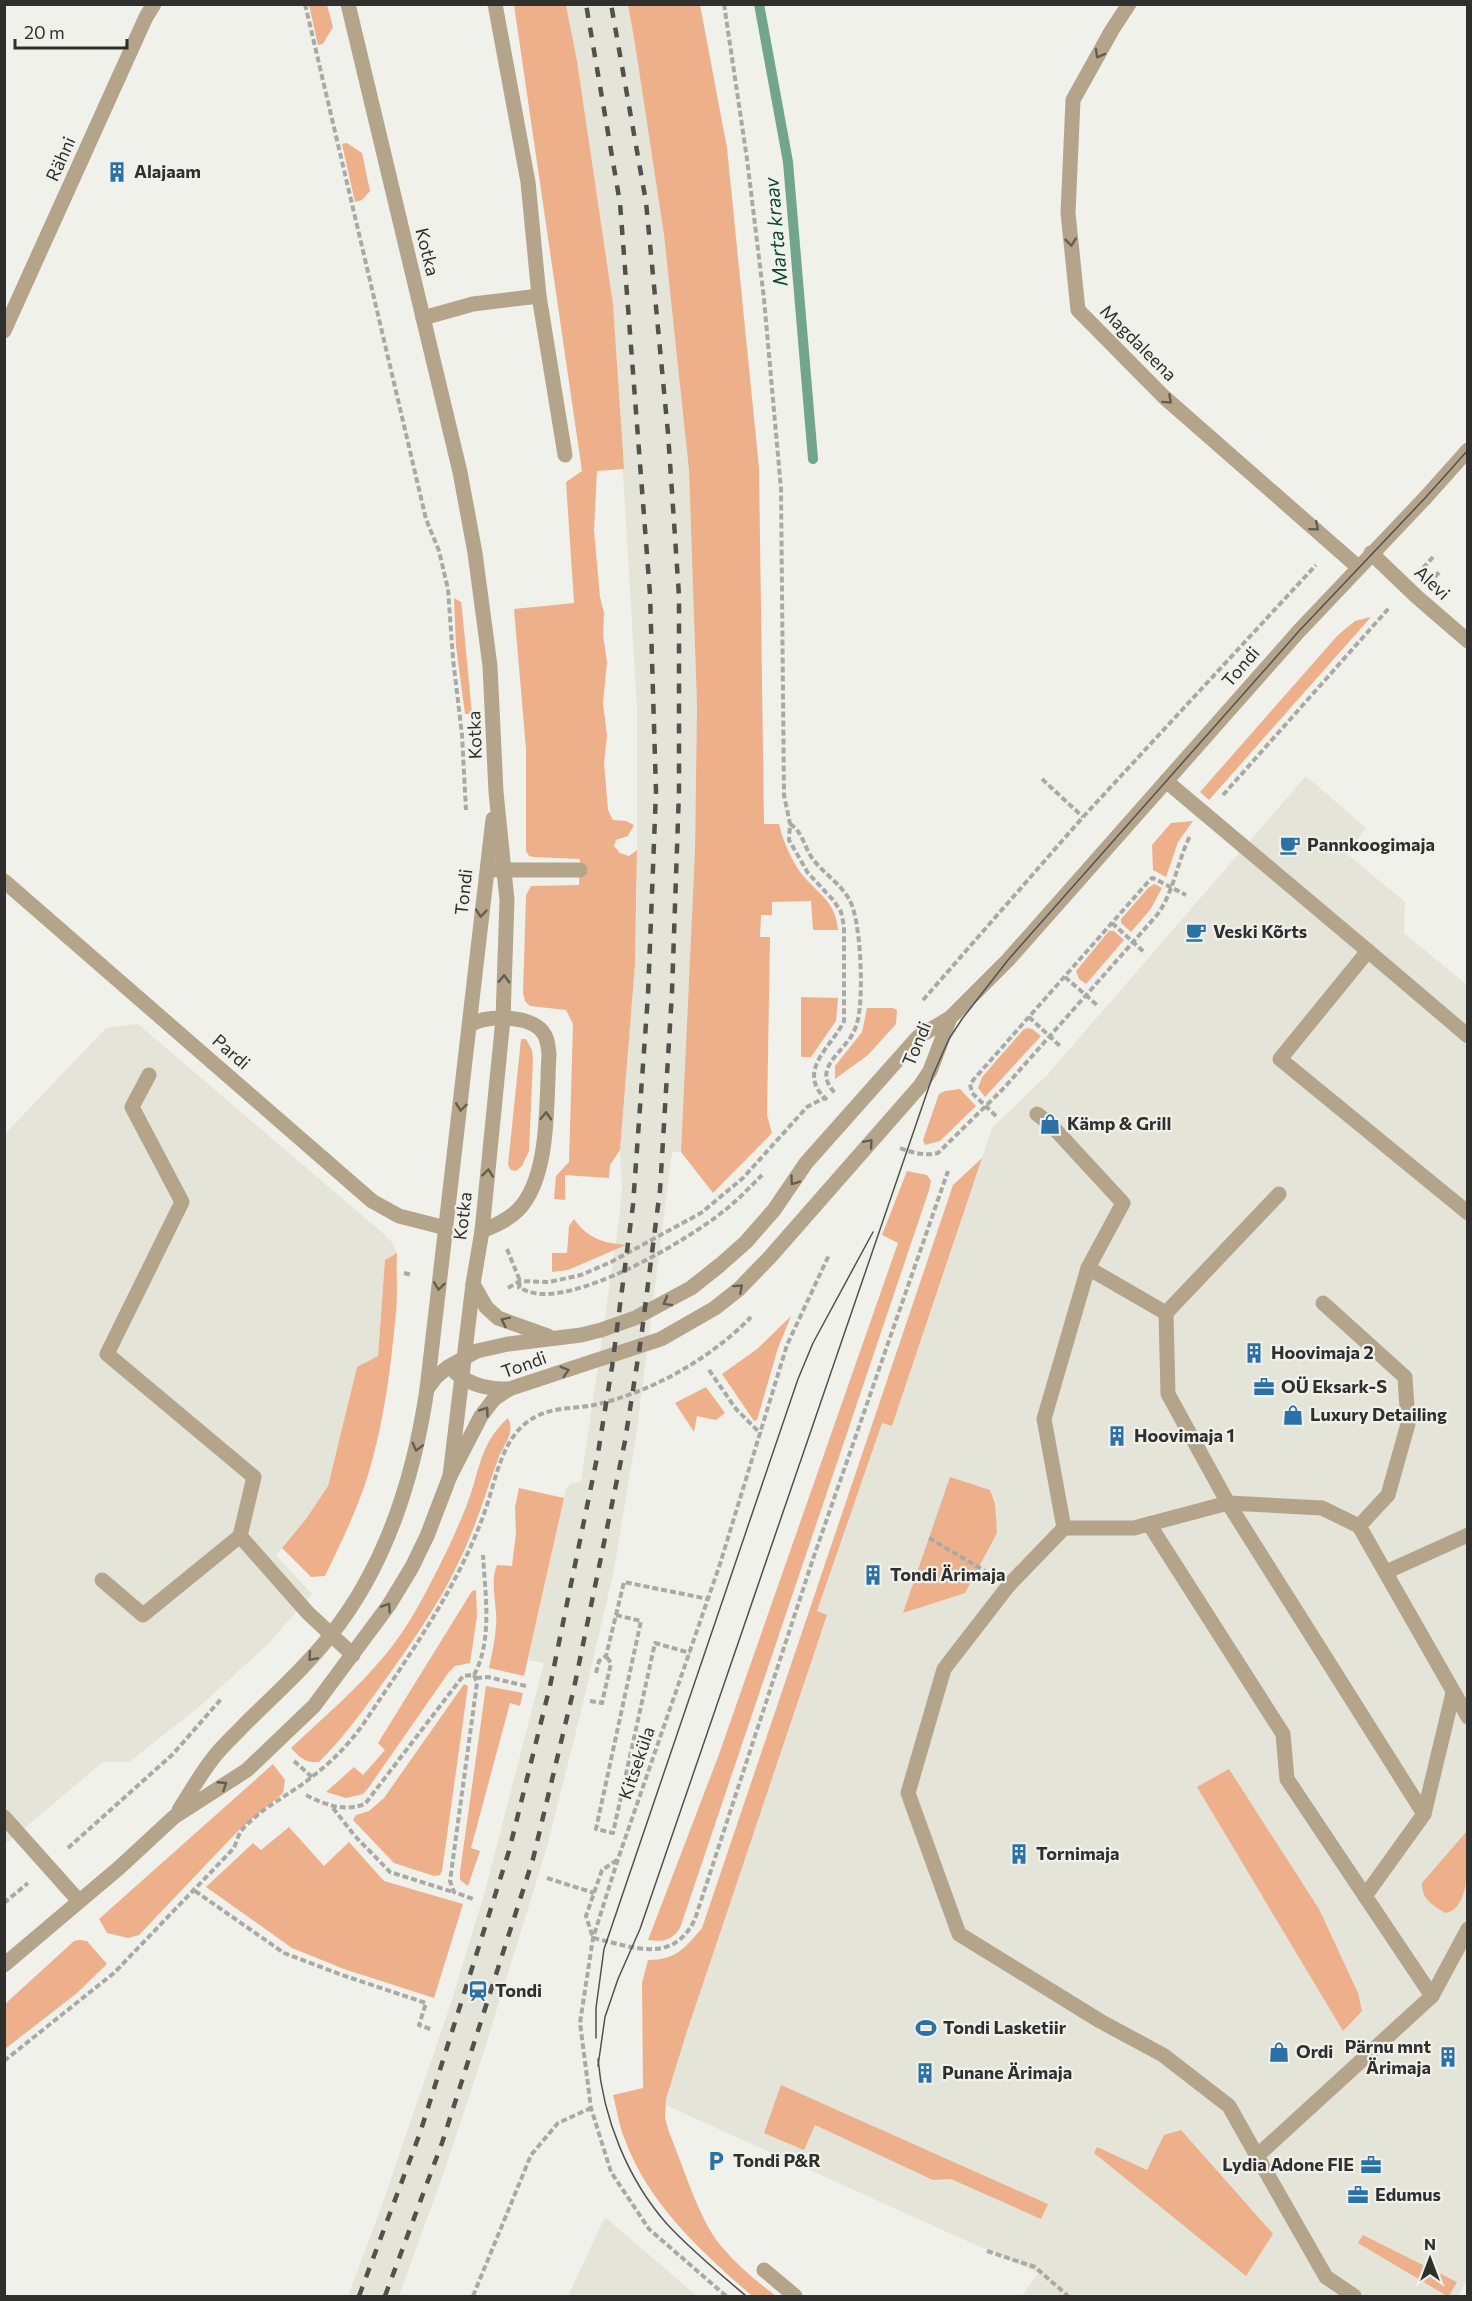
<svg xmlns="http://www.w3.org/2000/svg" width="1472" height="2301" font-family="Commissioner,sans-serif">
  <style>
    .built { fill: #e4e4d8 }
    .green { fill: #edb08b }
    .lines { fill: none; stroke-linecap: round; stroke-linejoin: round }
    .stream { stroke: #72a58b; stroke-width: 10 }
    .path { stroke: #a9a9a5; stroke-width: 4; stroke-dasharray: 6 3; stroke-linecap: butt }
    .minor { stroke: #b4a48a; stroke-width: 15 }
    .tram { stroke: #51514f; stroke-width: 1.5 }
    .rail { stroke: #51514f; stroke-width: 4.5; stroke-dasharray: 10 10; stroke-linecap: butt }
    .oneway { stroke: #645e52 }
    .labels { text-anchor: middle; stroke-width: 4.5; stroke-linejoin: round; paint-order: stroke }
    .street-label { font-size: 18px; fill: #2f2f2d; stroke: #f1f1ec }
    .poi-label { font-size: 18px; font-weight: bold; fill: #2f2f2d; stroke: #f1f1ec; text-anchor: start }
    .water-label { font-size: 20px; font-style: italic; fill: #0b4831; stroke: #f1f1ec }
  </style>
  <rect width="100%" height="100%" fill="#f1f1ec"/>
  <!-- built -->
  <g class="built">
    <path d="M 566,5 L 628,5 L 635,44 L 664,235 L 689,470 L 697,706 L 695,850 L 681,1152 L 672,1152 L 636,1437 L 614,1570 L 579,1720 L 546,1850 L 484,2051 L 445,2169 L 399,2296 L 348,2296 L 382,2205 L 451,2003 L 485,1891 L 544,1663 L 528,1660 L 566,1488 L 572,1483 L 581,1482 L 620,1214 L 622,1187 L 620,1150 L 635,964 L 637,894 L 637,708 L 613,304 L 577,61 Z"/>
    <path d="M 1306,776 L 1366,828 L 1347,854 L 1405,902 L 1404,933 L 1467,985 L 1467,2281 L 1458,2296 L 1022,2296 L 1038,2273 L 661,2103 L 827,1615 L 816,1611 L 882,1422 L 892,1426 L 992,1128 L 1048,1074 Z"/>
    <path d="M 138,1024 L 385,1235 L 392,1242 L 397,1253 L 385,1260 L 378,1356 L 357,1367 L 328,1486 L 306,1519 L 276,1555 L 312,1594 L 267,1645 L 199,1707 L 129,1762 L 103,1762 L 8,1842 L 4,1840 L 4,1135 L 106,1028 Z"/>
    <path d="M 605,2217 L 697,2296 L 568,2296 Z"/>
  </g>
  <!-- green -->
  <g class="green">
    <path d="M 309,5 L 327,5 L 333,27 L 323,44 L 318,45 Z"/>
    <path d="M 514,5 L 566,5 L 577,61 L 613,304 L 624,469 L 597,471 L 594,530 L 600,597 L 604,613 L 603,635 L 607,662 L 603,703 L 607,736 L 604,763 L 608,810 L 613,820 L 626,821 L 634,825 L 628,836 L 616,840 L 614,846 L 620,853 L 629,856 L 637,850 L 635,964 L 620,1150 L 610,1165 L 609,1178 L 565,1175 L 565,1200 L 554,1199 L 556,1176 L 569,1162 L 573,1024 L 566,1010 L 530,1006 L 525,1001 L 523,993 L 526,895 L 531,886 L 579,885 L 580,859 L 534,857 L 529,856 L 526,851 L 526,749 L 514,609 L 574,603 L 566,482 L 582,471 Z"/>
    <path d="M 628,5 L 700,5 L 727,148 L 759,468 L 764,824 L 779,824 C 783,841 790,857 800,872 C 816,893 836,900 838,930 L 813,930 L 811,901 L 772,902 L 772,915 L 761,915 L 760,937 L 770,937 L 767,1115 L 772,1133 L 713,1193 L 681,1152 L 695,850 L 697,706 L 689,470 L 664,235 L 635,44 Z"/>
    <path d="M 347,143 L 362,153 L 370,191 L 362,200 L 355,202 L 342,144 Z"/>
    <path d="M 454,598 L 461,602 L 462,609 L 472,714 L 465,714 L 456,646 Z"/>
    <path d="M 1371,617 L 1209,800 L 1200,792 L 1338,635 L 1355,621 Z"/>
    <path d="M 1193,821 L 1178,842 L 1166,877 L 1153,870 L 1152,845 L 1171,823 Z"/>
    <path d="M 1155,884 L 1162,888 L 1150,910 L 1131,932 L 1121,923 L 1121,919 L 1149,887 Z"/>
    <path d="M 1109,931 L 1114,931 L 1124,940 L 1086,984 L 1079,979 L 1076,971 Z"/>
    <path d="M 801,997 L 838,998 L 836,1021 L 811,1057 L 801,1057 Z"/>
    <path d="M 867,1008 L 893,1008 L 897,1010 L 896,1024 L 868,1055 L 835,1079 L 835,1066 L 862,1032 Z"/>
    <path d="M 1028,1028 L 1032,1029 L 1041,1036 L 985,1097 L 978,1088 L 982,1077 L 1024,1029 Z"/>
    <path d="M 521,1039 L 526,1039 L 532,1050 L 533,1060 L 529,1151 L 522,1166 L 516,1171 L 511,1170 L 508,1165 Z"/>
    <path d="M 960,1089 L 976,1106 L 940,1141 L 925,1145 L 923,1140 L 939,1094 L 945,1091 Z"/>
    <path d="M 982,1158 L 892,1426 L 882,1423 L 817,1611 L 827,1615 L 686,2034 L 666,2099 L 665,2118 L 669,2132 C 683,2165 698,2218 721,2246 C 737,2265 756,2281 776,2296 L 752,2296 C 702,2252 649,2205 625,2140 C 619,2126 617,2110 613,2095 L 643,2088 L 642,1983 L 648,1960 C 676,1960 685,1948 702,1928 L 953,1185 Z"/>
    <path d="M 907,1171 L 927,1175 L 931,1181 L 929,1190 L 680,1928 C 672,1941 662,1942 648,1940 L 718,1757 L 898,1243 L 882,1235 Z"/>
    <path d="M 574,1219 C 587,1238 603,1243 626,1245 L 568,1270 L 552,1272 L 552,1253 L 567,1253 L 569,1226 Z"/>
    <path d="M 397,1253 C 396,1273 398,1293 396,1312 C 391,1367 384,1423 368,1475 C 357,1510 341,1543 325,1576 L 311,1577 L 282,1548 L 306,1519 L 328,1486 L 357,1367 L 378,1356 L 385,1260 Z"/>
    <path d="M 791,1316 L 778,1348 L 757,1420 L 754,1421 L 722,1374 L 757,1349 Z"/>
    <path d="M 706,1387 L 725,1413 L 716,1420 L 697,1416 L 694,1432 L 675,1403 Z"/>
    <path d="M 508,1418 C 516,1433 503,1445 498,1459 C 486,1492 476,1526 461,1557 C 440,1603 411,1644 382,1684 C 362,1712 343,1738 319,1762 C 305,1763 300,1758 291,1748 C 323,1718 357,1689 385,1655 C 403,1634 417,1609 429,1586 C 443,1560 455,1534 466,1507 C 480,1473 478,1445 508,1418 Z"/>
    <path d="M 950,1477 L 990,1490 L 995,1504 L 997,1533 L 965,1593 L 903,1613 Z"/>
    <path d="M 519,1488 L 564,1498 L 524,1676 L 489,1668 C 492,1654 495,1640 496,1626 C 498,1606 489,1583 497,1565 L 512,1566 L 516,1533 L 515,1507 Z"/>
    <path d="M 476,1590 L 477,1616 L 470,1663 L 455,1666 L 449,1672 L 369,1787 L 363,1794 L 346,1798 L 326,1792 L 354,1767 L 363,1775 L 385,1750 L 378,1743 L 472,1591 Z"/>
    <path d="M 464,1684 L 468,1686 L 442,1871 L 440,1875 L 434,1876 L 394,1863 L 353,1820 L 356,1815 L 369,1811 L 384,1798 Z"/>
    <path d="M 486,1686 L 523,1693 L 520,1706 L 510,1703 L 471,1848 L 480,1851 L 468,1886 L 460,1880 L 460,1872 Z"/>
    <path d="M 273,1764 L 285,1780 L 283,1793 L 238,1831 L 139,1935 L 128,1938 L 107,1933 L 99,1919 Z"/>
    <path d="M 1229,1769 L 1319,1909 L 1358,1993 L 1362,2011 L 1343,2031 L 1197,1787 Z"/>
    <path d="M 289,1827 L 324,1866 L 349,1842 L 384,1881 L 463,1904 L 434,1998 L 344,1969 L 292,1948 L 206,1887 L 253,1843 L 261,1850 Z"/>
    <path d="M 1467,1831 C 1468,1854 1472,1910 1445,1913 C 1433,1905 1421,1899 1422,1883 Z"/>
    <path d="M 80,1940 L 87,1941 L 107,1964 L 77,1993 L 5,2049 L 5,2004 L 74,1941 Z"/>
    <path d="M 781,2085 L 1048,2204 L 1041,2219 L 951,2179 L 933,2180 L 815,2125 L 804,2150 L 764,2133 Z"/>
    <path d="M 1181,2130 L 1273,2234 L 1246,2276 L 1094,2153 L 1097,2147 L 1147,2170 L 1164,2135 Z"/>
    <path d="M 1363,2235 L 1457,2282 L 1449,2296 L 1447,2296 L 1358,2243 Z"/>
  </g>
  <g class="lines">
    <!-- stream -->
    <path class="stream" d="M 759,4 L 788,162 L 813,459"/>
    <!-- path -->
    <g class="path">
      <path d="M 305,4 L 426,519 L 439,551 L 448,589 L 453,659 L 462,735 L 466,810"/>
      <path d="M 724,4 L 747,159 L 764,299 L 781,489 L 784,795 L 790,824 L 789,840 L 808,873 L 834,901 L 841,912 L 844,926 L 844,1021 C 833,1046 794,1071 827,1100"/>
      <path d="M 1423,568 L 1433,557"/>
      <path d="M 1435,577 L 1440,571"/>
      <path d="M 1042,779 L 1083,817"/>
      <path d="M 1223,795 L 1389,608"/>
      <path d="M 790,824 C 802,831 804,846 812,858 C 823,873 840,883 849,899 C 861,919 863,989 859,1013 C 858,1023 854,1034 847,1042 C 834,1059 815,1072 835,1093"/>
      <path d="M 1112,923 L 1144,952"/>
      <path d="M 1065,977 L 1097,1005"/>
      <path d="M 923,1000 L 1083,817 L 1316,565"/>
      <path d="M 1029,1017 L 1060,1046"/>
      <path d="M 996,1116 L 972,1093 L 970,1084 L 975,1078 L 1148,882 L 1152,878 L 1155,879 L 1186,895"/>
      <path d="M 900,1148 C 913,1153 924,1156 938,1153 L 1003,1089 L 1157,915 C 1174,892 1177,862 1190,836"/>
      <path d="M 507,1249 L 520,1281 L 519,1288 C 527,1291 534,1294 542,1294 C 591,1296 687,1241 725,1210 C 738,1200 750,1187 762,1175"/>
      <path d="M 404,1273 L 412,1275"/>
      <path d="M 508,1288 L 520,1281 L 549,1282 L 581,1275 L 611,1262 L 701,1213 L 743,1178 L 807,1107 L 826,1097"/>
      <path d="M 709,1370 L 736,1409 L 761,1434"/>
      <path d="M 929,1538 L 985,1571"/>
      <path d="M 616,1615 L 641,1621 L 596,1829 L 613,1833 L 655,1643 L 690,1653"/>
      <path d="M 596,1673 L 599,1661 L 606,1656 L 624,1582 L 708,1599"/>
      <path d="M 474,1675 C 493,1640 485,1593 483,1555"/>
      <path d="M 476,1678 L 488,1677 L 526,1686"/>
      <path d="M 590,1701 L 602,1703 L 611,1663 L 606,1656"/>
      <path d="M 294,1761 L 312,1777"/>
      <path d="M 306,1795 C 326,1805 343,1812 365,1804 L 463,1676 L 474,1675 L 477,1683 L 450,1881 L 454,1892 L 473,1899"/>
      <path d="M 333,1808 L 354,1835 L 390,1872 L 453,1892"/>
      <path d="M 68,1848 L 173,1754 L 222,1698"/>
      <path d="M 617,1860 L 602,1870 L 586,1916 L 593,1938 C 634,1947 673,1965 695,1919 L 814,1556 L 948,1171"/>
      <path d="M 547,1878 L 594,1893"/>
      <path d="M 195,1891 L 284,1953 L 342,1975 L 426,2003 L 419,2025 L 433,2030"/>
      <path d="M 4,1903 L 28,1883"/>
      <path d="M 4,2061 L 114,1973 L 234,1848 C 236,1843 238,1836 241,1831 C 260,1808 290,1795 313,1776 C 335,1759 353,1740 368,1717 C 412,1651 460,1584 486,1508 C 496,1479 501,1443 526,1423 C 548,1405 574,1410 599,1404 C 655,1390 711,1358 751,1317"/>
      <path d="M 987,2251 L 1035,2267 L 1068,2296"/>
      <path d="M 473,2296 L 531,2155 L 558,2123 L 591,2108"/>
      <path d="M 726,2296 L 649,2229 L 611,2172 L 591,2108 L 580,2023 L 593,1938 L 618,1859 L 720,1564 L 787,1345 L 829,1255"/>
    </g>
    <!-- minor -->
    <g class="minor">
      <path d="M 348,4 L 460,472 L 475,553 L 490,666 L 496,792 L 507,900 L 503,1019 L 482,1231 L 473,1284 L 450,1476"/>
      <path d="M 495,4 L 528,182 L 539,296 L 565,455"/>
      <path d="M 1129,4 L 1112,30 L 1073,100 L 1068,213 L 1078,310 L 1164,397 L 1358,567"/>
      <path d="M 423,318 L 473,304 L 539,296"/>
      <path d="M 4,331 L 146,17 L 154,4"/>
      <path d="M 1371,553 L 1417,597 L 1468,641"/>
      <path d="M 1166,781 L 1368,951 L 1280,1059 L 1468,1213"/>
      <path d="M 496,870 L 580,870"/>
      <path d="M 4,881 L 372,1201 L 399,1216 L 446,1228"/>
      <path d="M 1368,951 L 1468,1036"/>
      <path d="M 470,1025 C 487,1015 528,1015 542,1031 C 548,1038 548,1046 549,1054 C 546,1099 551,1176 518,1210 C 508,1220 494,1226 482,1231"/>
      <path d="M 149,1075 L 132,1107 L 182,1202 L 107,1354 L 254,1477 L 240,1536 L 308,1613 L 353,1655"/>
      <path d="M 1037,1114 L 1050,1124 L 1123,1203 L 1088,1268 L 1044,1419 L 1064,1528 L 1009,1585 L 944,1669 L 908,1793 L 959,1934 L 1100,2021 L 1163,2055 L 1229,2106 L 1257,2156"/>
      <path d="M 1088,1268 L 1166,1313 L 1168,1394 L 1228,1503 L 1322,1508 L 1359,1526 L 1468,1717"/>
      <path d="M 473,1284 L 486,1307 L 498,1318 L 548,1336"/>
      <path d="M 1323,1303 L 1405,1377 L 1408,1424 L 1388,1495 L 1359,1526"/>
      <path d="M 1166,1313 L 1279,1194"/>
      <path d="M 456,1373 C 472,1386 489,1389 509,1389"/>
      <path d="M 427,1389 L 436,1377 L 448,1367 L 477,1351 L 508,1344 L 581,1335 L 601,1330 L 635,1318 L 691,1288 L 720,1265 L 746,1242 L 774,1210 L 806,1163 L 918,1037 L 950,1018 L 1008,960 L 1299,631 L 1426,497 L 1468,450"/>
      <path d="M 1149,1524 L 1283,1734 L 1287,1779 L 1365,1896"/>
      <path d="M 1064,1528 L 1134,1528 L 1228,1503 L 1424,1814"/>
      <path d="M 1386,1572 L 1468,1535"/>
      <path d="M 102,1580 L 143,1615 L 240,1536"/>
      <path d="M 179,1810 C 190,1793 201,1773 214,1757 C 223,1745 235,1735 245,1724 C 274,1695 305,1668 330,1636 C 386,1566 414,1477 427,1389 L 493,819"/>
      <path d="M 4,1817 L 79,1901"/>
      <path d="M 4,1965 L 120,1867 L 174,1817 L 247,1770 L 314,1706 L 389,1605 L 412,1567 L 427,1536 L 450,1476 L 481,1416 L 494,1399 L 509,1389 L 661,1339 L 715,1308 L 739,1289 L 770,1257 L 920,1086 L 930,1071 L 950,1018"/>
      <path d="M 1432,1996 L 1365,1896 L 1424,1814 L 1453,1693"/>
      <path d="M 764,2270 L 795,2296"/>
      <path d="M 1354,2296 L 1326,2277 L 1257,2156 L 1432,1996 L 1468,1929"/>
    </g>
    <!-- tram -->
    <g class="tram">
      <path d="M 596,2038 L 596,2008 L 604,1949 L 798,1379 L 813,1343 L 873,1232"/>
      <path d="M 598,2059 C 603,2118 628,2180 667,2224 C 691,2250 719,2273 746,2296"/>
      <path d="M 598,2066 L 605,2017 L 618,1979 L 640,1929 L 933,1075 L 949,1039 L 962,1019 L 1008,960 L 1299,631 L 1426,497 L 1468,450"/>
    </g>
    <!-- rail -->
    <g class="rail">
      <path d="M 359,2296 L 420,2133 L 509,1851 L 550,1686 L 598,1453 L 612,1367 L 633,1205 L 648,995 L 656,791 L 650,594 L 620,203 L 586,4"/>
      <path d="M 385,2296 L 442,2143 L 533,1859 L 574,1688 L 625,1441 L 641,1339 L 660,1190 L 672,992 L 679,791 L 679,596 L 668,433 L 646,202 L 611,4"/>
    </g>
  </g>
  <!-- one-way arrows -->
  <defs><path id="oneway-chevron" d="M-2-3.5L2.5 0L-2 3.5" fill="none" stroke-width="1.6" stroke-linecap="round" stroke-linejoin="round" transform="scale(1.5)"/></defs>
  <g class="oneway">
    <use href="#oneway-chevron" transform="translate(1099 54) rotate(119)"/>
    <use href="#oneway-chevron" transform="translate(1071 242) rotate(84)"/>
    <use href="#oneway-chevron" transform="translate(1168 400) rotate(42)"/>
    <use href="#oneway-chevron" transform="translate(1315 527) rotate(40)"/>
    <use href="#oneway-chevron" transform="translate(481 913) rotate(95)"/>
    <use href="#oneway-chevron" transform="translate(504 979) rotate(-88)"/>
    <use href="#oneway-chevron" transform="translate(461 1107) rotate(97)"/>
    <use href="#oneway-chevron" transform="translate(546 1116) rotate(-87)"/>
    <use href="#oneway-chevron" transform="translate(869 1143) rotate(-50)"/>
    <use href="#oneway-chevron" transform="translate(488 1173) rotate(-84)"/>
    <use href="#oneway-chevron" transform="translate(794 1181) rotate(125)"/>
    <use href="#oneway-chevron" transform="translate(439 1286) rotate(97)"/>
    <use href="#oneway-chevron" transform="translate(739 1288) rotate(-42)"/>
    <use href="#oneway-chevron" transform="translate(667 1302) rotate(151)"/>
    <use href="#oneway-chevron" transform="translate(505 1321) rotate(-154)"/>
    <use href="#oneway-chevron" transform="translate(565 1371) rotate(-17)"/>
    <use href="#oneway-chevron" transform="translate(485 1411) rotate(-54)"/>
    <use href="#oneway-chevron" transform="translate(417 1447) rotate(104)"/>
    <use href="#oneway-chevron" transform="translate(387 1607) rotate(-56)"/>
    <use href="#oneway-chevron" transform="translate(312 1657) rotate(131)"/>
    <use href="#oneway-chevron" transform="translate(223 1785) rotate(-33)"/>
  </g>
  <!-- icons -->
  <defs>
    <g id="building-bare" transform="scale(1.62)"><path d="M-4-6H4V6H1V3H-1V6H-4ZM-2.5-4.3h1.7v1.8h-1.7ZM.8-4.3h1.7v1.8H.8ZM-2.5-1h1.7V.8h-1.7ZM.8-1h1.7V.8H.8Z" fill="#2b71a6" stroke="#f1f1ec" stroke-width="2.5" paint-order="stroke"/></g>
    <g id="cafe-bare" transform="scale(1.62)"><path d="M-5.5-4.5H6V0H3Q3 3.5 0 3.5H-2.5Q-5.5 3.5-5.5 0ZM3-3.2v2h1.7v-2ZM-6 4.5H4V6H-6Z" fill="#2b71a6" stroke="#f1f1ec" stroke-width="2.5" paint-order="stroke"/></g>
    <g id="shop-bare" transform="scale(1.62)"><path d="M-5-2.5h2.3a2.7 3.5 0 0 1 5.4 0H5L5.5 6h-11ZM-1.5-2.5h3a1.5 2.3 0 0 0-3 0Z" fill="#2b71a6" stroke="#f1f1ec" stroke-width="2.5" paint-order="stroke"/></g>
    <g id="office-bare" transform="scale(1.62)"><path d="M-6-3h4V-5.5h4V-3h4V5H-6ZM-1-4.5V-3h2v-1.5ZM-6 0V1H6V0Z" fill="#2b71a6" stroke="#f1f1ec" stroke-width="2.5" paint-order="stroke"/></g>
    <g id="station-bare" transform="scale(1.62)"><path d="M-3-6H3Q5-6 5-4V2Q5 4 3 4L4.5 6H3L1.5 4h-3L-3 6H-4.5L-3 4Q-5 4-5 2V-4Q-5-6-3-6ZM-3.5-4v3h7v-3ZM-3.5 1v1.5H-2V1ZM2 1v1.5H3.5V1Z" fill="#2b71a6" stroke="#f1f1ec" stroke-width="2.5" paint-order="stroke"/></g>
    <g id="stadium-bare" transform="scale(1.62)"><path d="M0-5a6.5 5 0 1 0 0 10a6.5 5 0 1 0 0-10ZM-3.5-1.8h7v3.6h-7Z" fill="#2b71a6" stroke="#f1f1ec" stroke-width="2.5" paint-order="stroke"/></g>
    <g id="parking-bare" transform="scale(1.62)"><path d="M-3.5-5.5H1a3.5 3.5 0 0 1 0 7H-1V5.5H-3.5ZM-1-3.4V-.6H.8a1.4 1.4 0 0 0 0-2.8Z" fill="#2b71a6" stroke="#f1f1ec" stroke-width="2.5" paint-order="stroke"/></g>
  </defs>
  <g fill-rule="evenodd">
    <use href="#building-bare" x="117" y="172"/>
    <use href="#cafe-bare" x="1290" y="845"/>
    <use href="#cafe-bare" x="1196" y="932"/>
    <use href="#shop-bare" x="1050" y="1124"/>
    <use href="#building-bare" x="1254" y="1353"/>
    <use href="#office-bare" x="1264" y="1387"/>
    <use href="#shop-bare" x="1293" y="1415"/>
    <use href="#building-bare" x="1117" y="1436"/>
    <use href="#building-bare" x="873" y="1575"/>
    <use href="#building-bare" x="1019" y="1854"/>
    <use href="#station-bare" x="478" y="1991"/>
    <use href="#stadium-bare" x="926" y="2028"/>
    <use href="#shop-bare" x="1279" y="2052"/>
    <use href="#building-bare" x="1448" y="2057"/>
    <use href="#building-bare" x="925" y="2073"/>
    <use href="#parking-bare" x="716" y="2161"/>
    <use href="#office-bare" x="1371" y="2165"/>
    <use href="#office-bare" x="1358" y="2195"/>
  </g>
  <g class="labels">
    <!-- street labels -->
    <g class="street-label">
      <text transform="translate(61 159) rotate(-66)" y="6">Rähni</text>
      <text transform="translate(427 252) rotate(76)" y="6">Kotka</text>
      <text transform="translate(1138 343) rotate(45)" y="6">Magdaleena</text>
      <text transform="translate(1432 583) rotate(43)" y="6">Alevi</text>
      <text transform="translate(1241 667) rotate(-49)" y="6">Tondi</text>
      <text transform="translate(475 735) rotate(-92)" y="6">Kotka</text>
      <text transform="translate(464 892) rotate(-84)" y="6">Tondi</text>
      <text transform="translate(917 1044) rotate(-67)" y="6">Tondi</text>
      <text transform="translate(231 1052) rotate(41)" y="6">Pardi</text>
      <text transform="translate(463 1216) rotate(-83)" y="6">Kotka</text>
      <text transform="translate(524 1365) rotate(-20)" y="6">Tondi</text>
      <text transform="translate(637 1763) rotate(-71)" y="6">Kitseküla</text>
    </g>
    <!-- poi labels -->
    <g class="poi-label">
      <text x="134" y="178">Alajaam</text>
      <text x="1307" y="851">Pannkoogimaja</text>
      <text x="1213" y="938">Veski Kõrts</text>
      <text x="1067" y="1130">Kämp &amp; Grill</text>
      <text x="1271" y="1359">Hoovimaja 2</text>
      <text x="1281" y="1393">OÜ Eksark-S</text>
      <text x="1310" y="1421">Luxury Detailing</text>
      <text x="1134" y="1442">Hoovimaja 1</text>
      <text x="890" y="1581">Tondi Ärimaja</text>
      <text x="1036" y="1860">Tornimaja</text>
      <text x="495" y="1997">Tondi</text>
      <text x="943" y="2034">Tondi Lasketiir</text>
      <text x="1431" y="2053" text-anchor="end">Pärnu mnt<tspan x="1431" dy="21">Ärimaja</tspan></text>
      <text x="1296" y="2058">Ordi</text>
      <text x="942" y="2079">Punane Ärimaja</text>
      <text x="733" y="2167">Tondi P&amp;R</text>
      <text x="1354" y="2171" text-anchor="end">Lydia Adone FIE</text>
      <text x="1375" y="2201">Edumus</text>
    </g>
    <!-- water labels -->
    <g class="water-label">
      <text transform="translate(776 232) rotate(-95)" y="7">Marta kraav</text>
    </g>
  </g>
  <!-- border -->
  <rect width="1472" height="2301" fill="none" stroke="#2f2f2d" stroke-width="12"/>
  <!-- north arrow -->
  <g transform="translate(1430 2259)" stroke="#f1f1ec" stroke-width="4.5" paint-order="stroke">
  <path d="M0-4.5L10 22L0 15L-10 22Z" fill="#2f2f2d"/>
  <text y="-9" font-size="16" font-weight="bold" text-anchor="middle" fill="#2f2f2d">N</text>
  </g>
  <!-- scale -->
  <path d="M15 39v9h112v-9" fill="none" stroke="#2f2f2d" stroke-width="3"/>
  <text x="24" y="39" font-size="18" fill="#2f2f2d" stroke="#f1f1ec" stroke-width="4.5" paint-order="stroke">20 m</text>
</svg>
